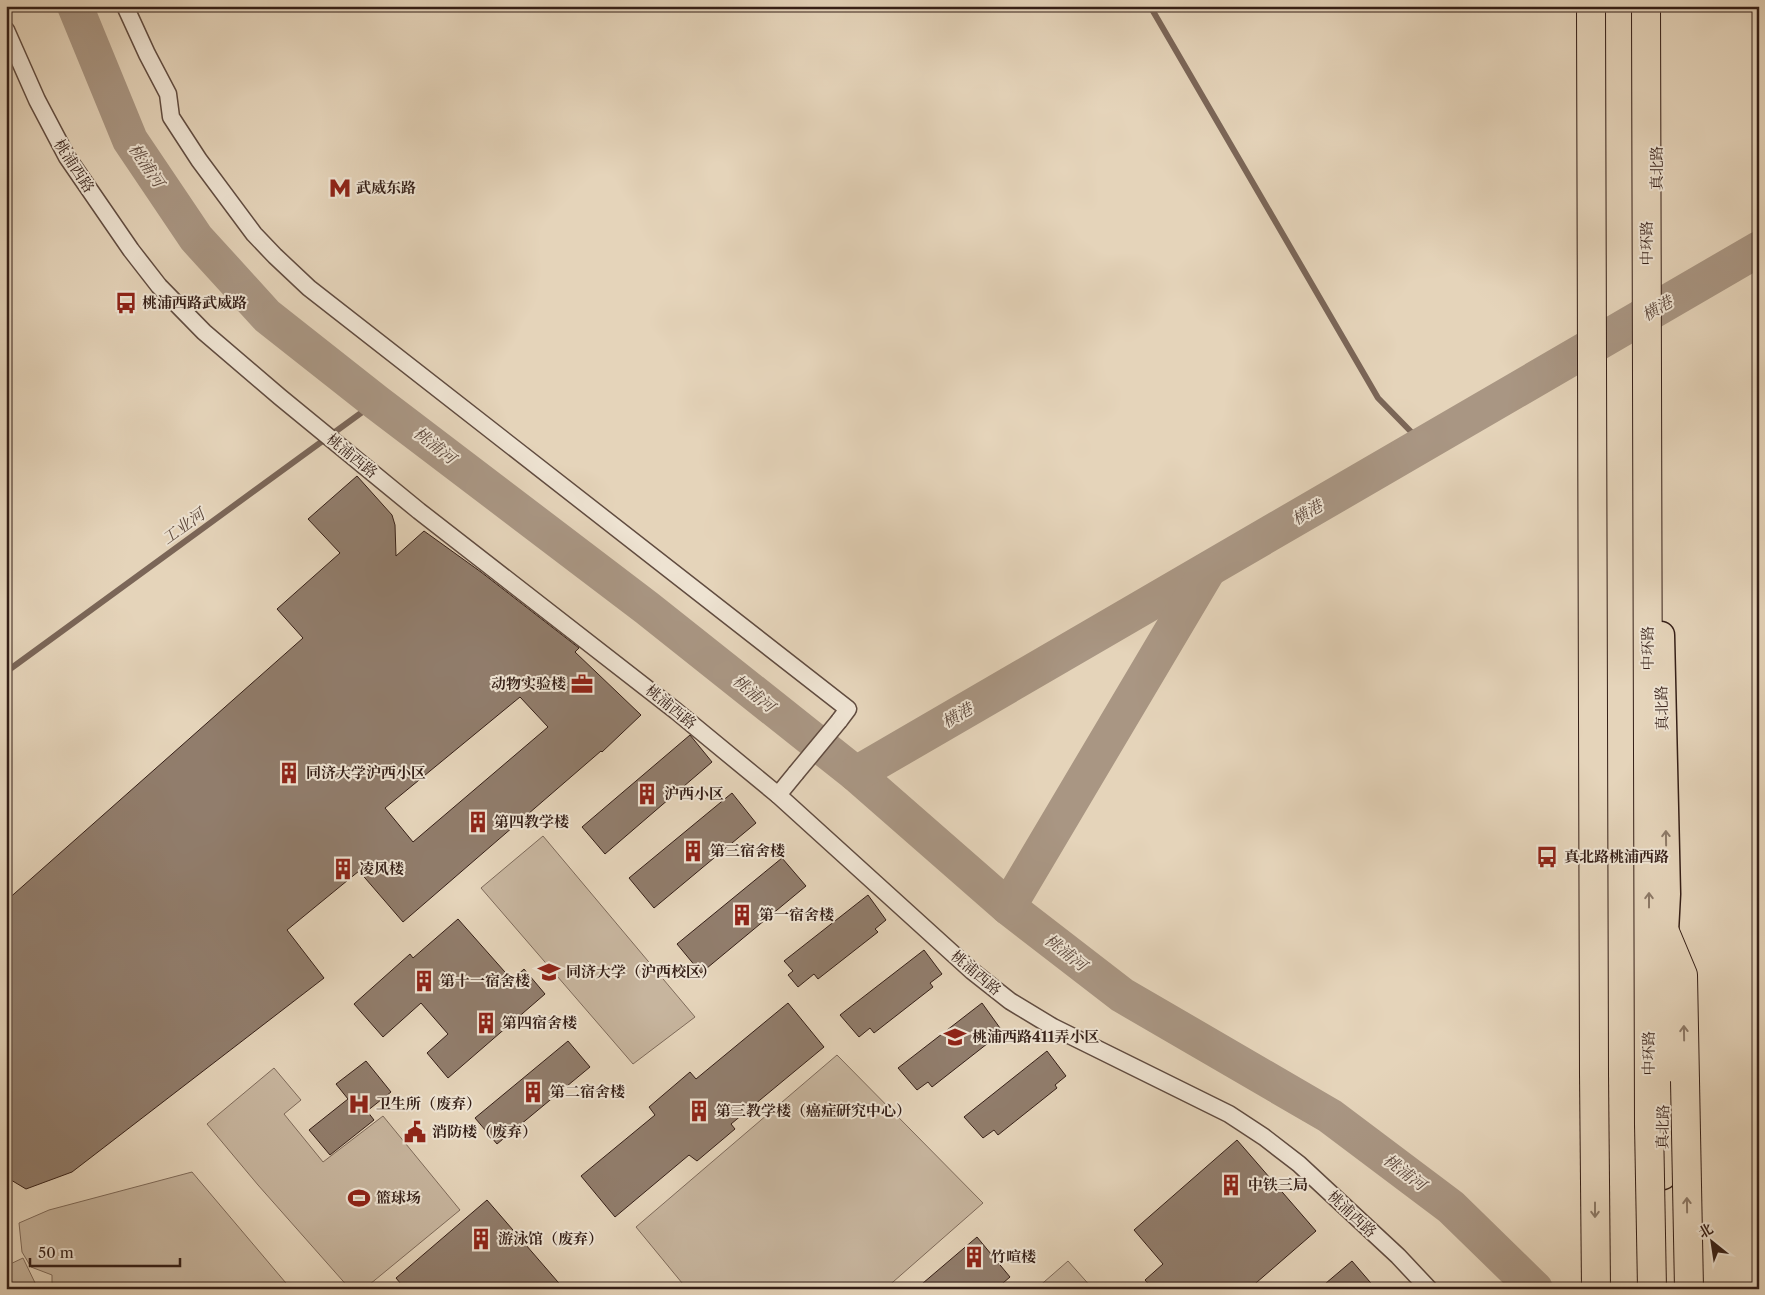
<svg xmlns="http://www.w3.org/2000/svg" width="1765" height="1295" font-family="'Libre Caslon Text','Noto Serif SC',serif">
  <style>
    .green { fill: #c7b59e; stroke: #7e6a5a }
    .lines { fill: none; stroke-linecap: round; stroke-linejoin: round }
    .stream { stroke: #7b6658; stroke-width: 6 }
    .river { stroke: #a99683; stroke-width: 36 }
    .building { fill: #917d6c; stroke: #351f17; fill-rule: evenodd }
    .minor-casing { stroke: #614c40; stroke-width: 19 }
    .primary-casing { stroke: #351f17; stroke-width: 29 }
    .trunk-casing { stroke: #351f17; stroke-width: 30 }
    .minor { stroke: #eee3d2; stroke-width: 16 }
    .primary { stroke: #e5d4ba; stroke-width: 26 }
    .trunk { stroke: #e5d4ba; stroke-width: 28 }
    .minor-bridge-casing { stroke: #614c40; stroke-width: 19; stroke-linecap: butt }
    .trunk-bridge-casing { stroke: #351f17; stroke-width: 30; stroke-linecap: butt }
    .minor-bridge { stroke: #eee3d2; stroke-width: 16 }
    .trunk-bridge { stroke: #e5d4ba; stroke-width: 28 }
    .oneway { stroke: #8d7a68 }
    .labels { text-anchor: middle; stroke-width: 4; stroke-linejoin: round; paint-order: stroke }
    .street-label { font-size: 15px; fill: #351f17; stroke: #eee3d2 }
    .poi-label { font-size: 15px; font-weight: bold; fill: #351f17; stroke: #eee3d2; text-anchor: start }
    .water-label { font-size: 16px; font-style: italic; fill: #5e493d; stroke: #eee3d2 }
  </style>
  <rect width="100%" height="100%" fill="#e5d4ba"/>
  <filter id="stains"><feTurbulence type="fractalNoise" baseFrequency=".004" numOctaves="4"/><feColorMatrix values="0 0 0 0 .2 0 0 0 0 .09 0 0 0 0 .02 0 0 0 .5 -.17"/></filter>
  <radialGradient id="worn" r=".72"><stop offset=".6" stop-color="#630" stop-opacity="0"/><stop offset="1" stop-color="#630" stop-opacity=".3"/></radialGradient>
  <!-- green -->
  <g class="green">
    <path d="M 543,836 L 695,1017 L 633,1064 L 481,888 Z"/>
    <path d="M 837,1055 L 983,1203 L 885,1289 L 687,1289 L 636,1227 Z"/>
    <path d="M 274,1068 L 301,1100 L 284,1114 L 323,1162 L 383,1116 L 460,1210 L 364,1289 L 350,1289 L 258,1185 L 207,1124 Z"/>
    <path d="M 192,1172 L 291,1289 L 52,1289 L 52,1275 L 31,1267 L 22,1252 L 19,1223 L 49,1210 Z"/>
    <path d="M 23,1258 L 38,1289 L 6,1289 L 6,1266 Z"/>
    <path d="M 1068,1261 L 1093,1289 L 1036,1289 Z"/>
  </g>
  <g class="lines">
    <!-- stream -->
    <g class="stream">
      <path d="M 1150,6 L 1378,398 L 1423,444"/>
      <path d="M 6,672 L 376,402"/>
    </g>
    <!-- river -->
    <g class="river">
      <path d="M 75,6 L 130,140 L 196,238 L 267,316 L 376,402 L 647,608 L 856,774 L 1008,907 L 1122,995 L 1330,1116 L 1451,1207 L 1535,1289"/>
      <path d="M 856,774 L 1759,249"/>
      <path d="M 1008,907 L 1208,570"/>
    </g>
  </g>
  <!-- building -->
  <g class="building">
    <path d="M 357,476 L 392,515 L 395,525 L 396,556 L 424,531 L 481,572 L 579,648 L 575,652 L 641,715 L 602,752 L 601,751 L 403,922 L 359,871 L 287,930 L 324,978 L 72,1172 L 26,1189 L 6,1177 L 6,901 L 303,638 L 277,609 L 340,553 L 308,519 ZM 520,697 L 548,727 L 413,842 L 385,808 Z"/>
    <path d="M 690,735 L 712,762 L 605,854 L 582,827 Z"/>
    <path d="M 732,793 L 756,823 L 654,908 L 629,878 Z"/>
    <path d="M 782,858 L 806,886 L 701,973 L 677,944 Z"/>
    <path d="M 868,895 L 886,920 L 875,929 L 878,932 L 818,979 L 814,974 L 798,987 L 788,975 L 793,971 L 784,961 Z"/>
    <path d="M 458,919 L 512,980 L 524,969 L 545,994 L 448,1078 L 427,1053 L 448,1034 L 421,1003 L 383,1037 L 354,1004 L 410,954 L 413,958 Z"/>
    <path d="M 924,950 L 942,974 L 930,983 L 933,987 L 874,1033 L 870,1028 L 859,1037 L 840,1015 Z"/>
    <path d="M 788,1003 L 824,1047 L 731,1124 L 735,1129 L 697,1161 L 689,1155 L 615,1217 L 581,1176 L 655,1115 L 649,1107 L 690,1072 L 696,1079 Z"/>
    <path d="M 982,1003 L 1000,1028 L 989,1036 L 992,1040 L 932,1087 L 928,1082 L 917,1090 L 898,1068 Z"/>
    <path d="M 568,1041 L 590,1067 L 497,1144 L 475,1118 Z"/>
    <path d="M 1047,1051 L 1066,1076 L 1055,1085 L 1057,1088 L 998,1135 L 994,1130 L 983,1138 L 964,1117 Z"/>
    <path d="M 366,1061 L 391,1092 L 367,1111 L 374,1120 L 330,1155 L 309,1130 L 348,1099 L 336,1084 Z"/>
    <path d="M 1237,1140 L 1316,1231 L 1249,1289 L 1153,1289 L 1145,1280 L 1163,1264 L 1134,1230 Z"/>
    <path d="M 487,1200 L 564,1289 L 405,1289 L 396,1278 Z"/>
    <path d="M 977,1237 L 1010,1277 L 996,1289 L 916,1289 Z"/>
    <path d="M 1352,1261 L 1376,1289 L 1319,1289 Z"/>
  </g>
  <g class="lines">
    <!-- minor casing -->
    <g class="minor-casing">
      <g id="minor">
        <path d="M 125,6 L 147,54 L 168,94 L 171,117 L 199,160 L 254,234 L 275,256 L 309,288 L 848,709 L 839,721"/>
        <path d="M 6,30 L 37,100 L 67,157 L 131,250 L 159,286 L 204,332 L 280,397 L 419,511 L 676,711 L 778,795 L 972,971 L 1010,1001 L 1053,1027 L 1229,1114 L 1264,1137 L 1299,1164 L 1398,1256 L 1429,1289"/>
        <path d="M 778,795 L 796,773"/>
      </g>
    </g>
    <!-- primary casing -->
    <g class="primary-casing">
      <path id="primary" d="M 1661,635 L 1667,894 L 1665,932 L 1663,1176"/>
    </g>
    <!-- trunk casing -->
    <g class="trunk-casing">
      <g id="trunk">
        <path d="M 1591,6 L 1594,1074"/>
        <path d="M 1646,6 L 1649,1124"/>
        <path d="M 1665,932 L 1683,975 L 1685,1081"/>
      </g>
    </g>
    <!-- minor -->
    <use href="#minor" class="minor"/>
    <!-- primary -->
    <use href="#primary" class="primary"/>
    <!-- trunk -->
    <use href="#trunk" class="trunk"/>
    <!-- minor-bridge casing -->
    <g class="minor-bridge-casing">
      <path id="minor-bridge" d="M 796,773 L 839,721"/>
    </g>
    <!-- trunk-bridge casing -->
    <g class="trunk-bridge-casing">
      <g id="trunk-bridge">
        <path d="M 1594,1074 L 1596,1289"/>
        <path d="M 1685,1081 L 1689,1289"/>
        <path d="M 1649,1124 L 1652,1289"/>
      </g>
    </g>
    <!-- minor-bridge -->
    <use href="#minor-bridge" class="minor-bridge"/>
    <!-- trunk-bridge -->
    <use href="#trunk-bridge" class="trunk-bridge"/>
  </g>
  <!-- one-way arrows -->
  <defs><path id="oneway-shaft" d="M-6 0H5M1.5-3L5.5 0L1.5 3" fill="none" stroke-width="1.6" stroke-linecap="round" stroke-linejoin="round" transform="scale(1.25)"/></defs>
  <g class="oneway">
    <use href="#oneway-shaft" transform="translate(1666 838) rotate(-91)"/>
    <use href="#oneway-shaft" transform="translate(1649 900) rotate(-90)"/>
    <use href="#oneway-shaft" transform="translate(1684 1033) rotate(-91)"/>
    <use href="#oneway-shaft" transform="translate(1687 1205) rotate(-91)"/>
    <use href="#oneway-shaft" transform="translate(1595 1210) rotate(90)"/>
  </g>
  <!-- icons -->
  <defs>
    <g id="metro-bare" transform="scale(1.725)"><path d="M-5.5 5V-5H-3L0 0L3-5H5.5V5H3V-.5L0 4L-3-.5V5Z" fill="#8f2418" stroke="#eee3d2" stroke-width="2.5" paint-order="stroke"/></g>
    <g id="bus-bare" transform="scale(1.725)"><path d="M-5-6H5V4H4V6H2V4H-2V6H-4V4H-5ZM-3.5-4V0h7V-4ZM-3.5 1.2v1.5H-2V1.2ZM2 1.2v1.5H3.5V1.2Z" fill="#8f2418" stroke="#eee3d2" stroke-width="2.5" paint-order="stroke"/></g>
    <g id="office-bare" transform="scale(1.725)"><path d="M-6-3h4V-5.5h4V-3h4V5H-6ZM-1-4.5V-3h2v-1.5ZM-6 0V1H6V0Z" fill="#8f2418" stroke="#eee3d2" stroke-width="2.5" paint-order="stroke"/></g>
    <g id="building-bare" transform="scale(1.725)"><path d="M-4-6H4V6H1V3H-1V6H-4ZM-2.5-4.3h1.7v1.8h-1.7ZM.8-4.3h1.7v1.8H.8ZM-2.5-1h1.7V.8h-1.7ZM.8-1h1.7V.8H.8Z" fill="#8f2418" stroke="#eee3d2" stroke-width="2.5" paint-order="stroke"/></g>
    <g id="university-bare" transform="scale(1.725)"><path d="M0-5L7-2L0 1L-7-2ZM-4 1L0 2.5L4 1V4Q0 6-4 4Z" fill="#8f2418" stroke="#eee3d2" stroke-width="2.5" paint-order="stroke"/></g>
    <g id="hospital-bare" transform="scale(1.725)"><path d="M-5-5h3v3.5h4V-5h3V5h-3V1.5h-4V5h-3Z" fill="#8f2418" stroke="#eee3d2" stroke-width="2.5" paint-order="stroke"/></g>
    <g id="civic-bare" transform="scale(1.725)"><path d="M-.6-6.5H3V-4.5H.6V-3L4-1V1h2V6H-6V1h2V-1L-.6-3ZM-1.2 2.5V6h2.4V2.5Z" fill="#8f2418" stroke="#eee3d2" stroke-width="2.5" paint-order="stroke"/></g>
    <g id="stadium-bare" transform="scale(1.725)"><path d="M0-5a6.5 5 0 1 0 0 10a6.5 5 0 1 0 0-10ZM-3.5-1.8h7v3.6h-7Z" fill="#8f2418" stroke="#eee3d2" stroke-width="2.5" paint-order="stroke"/></g>
  </defs>
  <g fill-rule="evenodd">
    <use href="#metro-bare" x="340" y="188"/>
    <use href="#bus-bare" x="126" y="303"/>
    <use href="#office-bare" x="582" y="684"/>
    <use href="#building-bare" x="289" y="773"/>
    <use href="#building-bare" x="647" y="794"/>
    <use href="#building-bare" x="478" y="822"/>
    <use href="#building-bare" x="693" y="851"/>
    <use href="#bus-bare" x="1547" y="857"/>
    <use href="#building-bare" x="343" y="869"/>
    <use href="#building-bare" x="742" y="915"/>
    <use href="#university-bare" x="549" y="972"/>
    <use href="#building-bare" x="424" y="981"/>
    <use href="#building-bare" x="486" y="1023"/>
    <use href="#university-bare" x="955" y="1037"/>
    <use href="#building-bare" x="533" y="1092"/>
    <use href="#hospital-bare" x="359" y="1104"/>
    <use href="#building-bare" x="699" y="1111"/>
    <use href="#civic-bare" x="415" y="1132"/>
    <use href="#building-bare" x="1231" y="1185"/>
    <use href="#stadium-bare" x="359" y="1198"/>
    <use href="#building-bare" x="481" y="1239"/>
    <use href="#building-bare" x="974" y="1257"/>
  </g>
  <g class="labels">
    <!-- street labels -->
    <g class="street-label">
      <text transform="translate(74 166) rotate(57)" y="5">桃浦西路</text>
      <text transform="translate(1657 168) rotate(-90)" y="5">真北路</text>
      <text transform="translate(1647 243) rotate(-90)" y="5">中环路</text>
      <text transform="translate(352 456) rotate(39)" y="5">桃浦西路</text>
      <text transform="translate(1648 648) rotate(-90)" y="5">中环路</text>
      <text transform="translate(671 707) rotate(39)" y="5">桃浦西路</text>
      <text transform="translate(1662 708) rotate(-91)" y="5">真北路</text>
      <text transform="translate(976 973) rotate(40)" y="5">桃浦西路</text>
      <text transform="translate(1649 1053) rotate(-90)" y="5">中环路</text>
      <text transform="translate(1663 1127) rotate(-89)" y="5">真北路</text>
      <text transform="translate(1352 1214) rotate(43)" y="5">桃浦西路</text>
    </g>
    <!-- poi labels -->
    <g class="poi-label">
      <text x="356" y="193">武威东路</text>
      <text x="142" y="308">桃浦西路武威路</text>
      <text x="566" y="689" text-anchor="end">动物实验楼</text>
      <text x="306" y="778">同济大学沪西小区</text>
      <text x="664" y="799">沪西小区</text>
      <text x="494" y="827">第四教学楼</text>
      <text x="710" y="856">第三宿舍楼</text>
      <text x="1564" y="862">真北路桃浦西路</text>
      <text x="359" y="874">凌风楼</text>
      <text x="759" y="920">第一宿舍楼</text>
      <text x="566" y="977">同济大学（沪西校区）</text>
      <text x="440" y="986">第十一宿舍楼</text>
      <text x="502" y="1028">第四宿舍楼</text>
      <text x="972" y="1042">桃浦西路411弄小区</text>
      <text x="550" y="1097">第二宿舍楼</text>
      <text x="376" y="1109">卫生所（废弃）</text>
      <text x="716" y="1116">第三教学楼（癌症研究中心）</text>
      <text x="432" y="1137">消防楼（废弃）</text>
      <text x="1248" y="1190">中铁三局</text>
      <text x="376" y="1203">篮球场</text>
      <text x="498" y="1244">游泳馆（废弃）</text>
      <text x="991" y="1262">竹喧楼</text>
    </g>
    <!-- water labels -->
    <g class="water-label">
      <text transform="translate(147 165) rotate(56)" y="6">桃浦河</text>
      <text transform="translate(1657 308) rotate(-30)" y="6">横港</text>
      <text transform="translate(435 445) rotate(38)" y="6">桃浦河</text>
      <text transform="translate(1307 512) rotate(-30)" y="6">横港</text>
      <text transform="translate(183 526) rotate(-36)" y="6">工业河</text>
      <text transform="translate(754 693) rotate(39)" y="6">桃浦河</text>
      <text transform="translate(957 715) rotate(-30)" y="6">横港</text>
      <text transform="translate(1066 952) rotate(38)" y="6">桃浦河</text>
      <text transform="translate(1405 1172) rotate(37)" y="6">桃浦河</text>
    </g>
  </g>
  <!-- margin -->
  <rect width="1765" height="1295" fill="none" stroke="#e5d4ba" stroke-width="25"/>
  <rect x="8" y="8" width="1750" height="1280" fill="none" stroke="#351f17" stroke-width="2.5"/>
  <rect x="12" y="12" width="1740" height="1270" fill="none" stroke="#351f17"/>
  <!-- north arrow -->
  <g transform="translate(1712 1242) rotate(330)" stroke="#eee3d2" stroke-width="4" paint-order="stroke">
  <path d="M0-4L9 19L0 12L-9 19Z" fill="#351f17"/>
  <text y="-8" font-size="14" font-weight="bold" text-anchor="middle" fill="#351f17">北</text>
  </g>
  <!-- scale -->
  <path d="M30 1258v8h150v-8" fill="none" stroke="#351f17" stroke-width="2.5"/>
  <text x="38" y="1258" font-size="15" fill="#351f17" stroke="#eee3d2" stroke-width="4" paint-order="stroke">50 m</text>
  <rect width="100%" height="100%" filter="url(#stains)"/>
  <rect width="100%" height="100%" fill="url(#worn)"/>
</svg>
